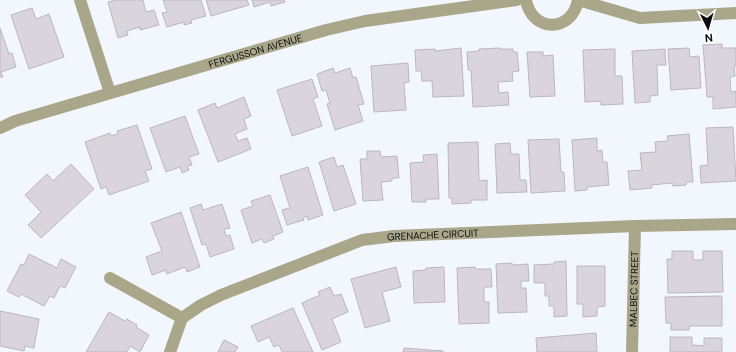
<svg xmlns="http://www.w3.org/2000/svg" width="736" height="352" font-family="'DM Sans',sans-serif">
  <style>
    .building { fill: #dad4dd; stroke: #bcb6bf }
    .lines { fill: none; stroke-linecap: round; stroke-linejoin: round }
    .minor { stroke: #a9a68a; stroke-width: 12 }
    .labels { text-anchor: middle; stroke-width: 4; stroke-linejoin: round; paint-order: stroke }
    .street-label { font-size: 10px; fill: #0a0c0f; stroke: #fff }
  </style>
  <rect width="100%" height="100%" fill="#f1f7fd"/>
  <!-- building -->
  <g class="building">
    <path d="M 116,0 L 143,0 L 146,12 L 154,10 L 159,25 L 140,30 L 140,27 L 127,31 L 128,35 L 118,38 L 108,2 Z"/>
    <path d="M 163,0 L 201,0 L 206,16 L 191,20 L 192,23 L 184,25 L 184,22 L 167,27 L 162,13 L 167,12 Z"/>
    <path d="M 206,0 L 247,0 L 249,5 L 211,16 Z"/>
    <path d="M 252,0 L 284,0 L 285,2 L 271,6 L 270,2 L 254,7 Z"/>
    <path d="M 32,8 L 36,19 L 49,14 L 64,57 L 29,69 L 11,15 Z"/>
    <path d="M 0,28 L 9,54 L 12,53 L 16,67 L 1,72 L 3,77 L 0,77 Z"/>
    <path d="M 722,44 L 722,48 L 736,48 L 736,66 L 734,67 L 735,76 L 730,77 L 731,92 L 736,91 L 736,107 L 713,109 L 713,97 L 707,97 L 703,45 Z"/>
    <path d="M 461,48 L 464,96 L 433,97 L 432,81 L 422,81 L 421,71 L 416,71 L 415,50 L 435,49 L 435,51 Z"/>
    <path d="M 500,48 L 500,49 L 513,49 L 513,52 L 517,52 L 519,71 L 512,72 L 513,81 L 498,82 L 499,93 L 508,92 L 509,105 L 473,107 L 471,70 L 468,70 L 467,52 L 479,51 L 479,49 Z"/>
    <path d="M 689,48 L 690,57 L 699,56 L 701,88 L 671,90 L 668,49 Z"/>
    <path d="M 615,49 L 615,76 L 622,76 L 623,104 L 601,105 L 601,101 L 585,102 L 583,50 Z"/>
    <path d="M 665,49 L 666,65 L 657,65 L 658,95 L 650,96 L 650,102 L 635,103 L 632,51 Z"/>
    <path d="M 527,52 L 543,52 L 543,56 L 553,55 L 555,96 L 530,97 Z"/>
    <path d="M 408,63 L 409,82 L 404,83 L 406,110 L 374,112 L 371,66 Z"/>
    <path d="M 333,68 L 335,73 L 350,68 L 353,78 L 356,77 L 364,104 L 358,105 L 363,121 L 335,130 L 327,104 L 330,103 L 326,90 L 322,91 L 317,74 Z"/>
    <path d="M 312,79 L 318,97 L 313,99 L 322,126 L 292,136 L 277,90 Z"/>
    <path d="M 244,97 L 251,116 L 244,119 L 247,129 L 235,134 L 238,141 L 247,138 L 251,149 L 218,162 L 198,110 L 215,103 L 217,108 Z"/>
    <path d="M 185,116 L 199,154 L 189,157 L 192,165 L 187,166 L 189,170 L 182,173 L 180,167 L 166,172 L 150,128 Z"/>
    <path d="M 137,125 L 152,169 L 145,171 L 149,181 L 109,195 L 106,187 L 101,189 L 85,142 L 110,133 L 111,136 L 118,134 L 117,131 Z"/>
    <path d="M 733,127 L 736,181 L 701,183 L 700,166 L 708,165 L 706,128 Z"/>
    <path d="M 689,134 L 693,182 L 686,182 L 686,185 L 673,186 L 672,183 L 651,185 L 652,188 L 630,190 L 628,171 L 642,170 L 640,153 L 656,152 L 655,142 L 668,141 L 667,136 Z"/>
    <path d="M 597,138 L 597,151 L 602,150 L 603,162 L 607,162 L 609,185 L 587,187 L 587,190 L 575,191 L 572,140 Z"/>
    <path d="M 559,139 L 561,172 L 564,172 L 565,191 L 531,193 L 528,140 Z"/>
    <path d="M 478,142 L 479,181 L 487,180 L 487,200 L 471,200 L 471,203 L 452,204 L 452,198 L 449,198 L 448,143 Z"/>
    <path d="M 510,143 L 511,154 L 519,154 L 520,180 L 526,180 L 527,192 L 497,193 L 495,144 Z"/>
    <path d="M 367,151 L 380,151 L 381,157 L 397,156 L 399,178 L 392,178 L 392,181 L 381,182 L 383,200 L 363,201 L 360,159 L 367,159 Z"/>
    <path d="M 437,154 L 439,199 L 426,199 L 426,202 L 412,202 L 410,163 L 424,162 L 423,155 Z"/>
    <path d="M 334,157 L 337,167 L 343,165 L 356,204 L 334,211 L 319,162 Z"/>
    <path d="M 71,164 L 94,189 L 41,238 L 28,225 L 41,212 L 25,195 L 47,174 L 53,181 Z"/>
    <path d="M 308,167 L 323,215 L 308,220 L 307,216 L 303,218 L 304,220 L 287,225 L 282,210 L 290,208 L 280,176 Z"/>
    <path d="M 270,195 L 283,232 L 273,236 L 274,239 L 264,243 L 262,239 L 252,243 L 241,210 L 253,206 L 251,201 Z"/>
    <path d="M 201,204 L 203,210 L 222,204 L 230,228 L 224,229 L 226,236 L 230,235 L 234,249 L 210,257 L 206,244 L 202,245 L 190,208 Z"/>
    <path d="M 181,212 L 200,267 L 187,272 L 185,267 L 167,274 L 166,270 L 152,275 L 146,257 L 162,251 L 151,223 Z"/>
    <path d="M 672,251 L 693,251 L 693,260 L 703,260 L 703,251 L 722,251 L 723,292 L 668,293 L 667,259 L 672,259 Z"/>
    <path d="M 29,254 L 57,268 L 61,259 L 76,267 L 65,288 L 60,286 L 54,298 L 50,296 L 44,306 L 21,294 L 19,297 L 7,291 L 21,264 L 24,265 Z"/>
    <path d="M 566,261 L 567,316 L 554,317 L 554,306 L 549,306 L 549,296 L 545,296 L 545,283 L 534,283 L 534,265 L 554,264 L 554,262 Z"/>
    <path d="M 512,263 L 512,265 L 528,264 L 529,281 L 521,281 L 521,288 L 526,288 L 527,312 L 498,313 L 496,264 Z"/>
    <path d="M 577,266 L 605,266 L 605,306 L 597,307 L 597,316 L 583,317 L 583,304 L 577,304 Z"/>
    <path d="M 396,267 L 401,287 L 382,292 L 390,321 L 365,328 L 351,279 Z"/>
    <path d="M 444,267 L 445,302 L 414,303 L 413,271 L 426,270 L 426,268 Z"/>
    <path d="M 475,267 L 475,269 L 491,269 L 492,287 L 484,287 L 484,302 L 489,302 L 489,323 L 459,324 L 457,268 Z"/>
    <path d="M 330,287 L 334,296 L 341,294 L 348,312 L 332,319 L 341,342 L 322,350 L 302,303 L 320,295 L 318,292 Z"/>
    <path d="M 722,296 L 722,326 L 689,326 L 689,330 L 671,330 L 671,323 L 666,323 L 665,297 Z"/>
    <path d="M 293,308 L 313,352 L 282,352 L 279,345 L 274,347 L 269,337 L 258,342 L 251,326 Z"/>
    <path d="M 0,311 L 39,319 L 34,348 L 25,346 L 24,351 L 0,346 Z"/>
    <path d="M 109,312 L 125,321 L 127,319 L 137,325 L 136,327 L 149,335 L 140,352 L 130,346 L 127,352 L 86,352 Z"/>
    <path d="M 596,333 L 597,352 L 537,352 L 536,338 Z"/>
    <path d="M 670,337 L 692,337 L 692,345 L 704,346 L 704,338 L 722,338 L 722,352 L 670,352 Z"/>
    <path d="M 224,340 L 238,347 L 235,352 L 218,352 Z"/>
    <path d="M 404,348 L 443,351 L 443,352 L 403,352 Z"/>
  </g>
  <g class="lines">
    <!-- minor -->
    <g class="minor">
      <path d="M 80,0 L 110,93"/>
      <path d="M 526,0 C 532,33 572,33 578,0"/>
      <path d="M 578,0 L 640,18 L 736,13"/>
      <path id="s1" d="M 0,128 L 15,121 L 326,30 L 365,21 L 517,0"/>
      <path d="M 110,278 L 182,318"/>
      <path id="s2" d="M 170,352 L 182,318 L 201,305 L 221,295 L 362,240 L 394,236 L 635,226 L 736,224"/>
      <path id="s3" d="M 632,352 L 635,226"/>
    </g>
  </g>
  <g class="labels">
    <!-- street labels -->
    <g class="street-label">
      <text dy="4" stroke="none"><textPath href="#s1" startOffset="267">FERGUSSON AVENUE</textPath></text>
      <text dy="4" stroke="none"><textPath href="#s2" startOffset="304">GRENACHE CIRCUIT</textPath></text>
      <text dy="4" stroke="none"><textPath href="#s3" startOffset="63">MALBEC STREET</textPath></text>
    </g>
  </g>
  <!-- north arrow -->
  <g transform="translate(708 28) rotate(175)" stroke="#ffffff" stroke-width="3" paint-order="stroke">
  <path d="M0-3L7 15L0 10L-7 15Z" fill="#0a0c0f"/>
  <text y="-6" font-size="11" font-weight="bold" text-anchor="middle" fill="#0a0c0f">N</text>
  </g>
</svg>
